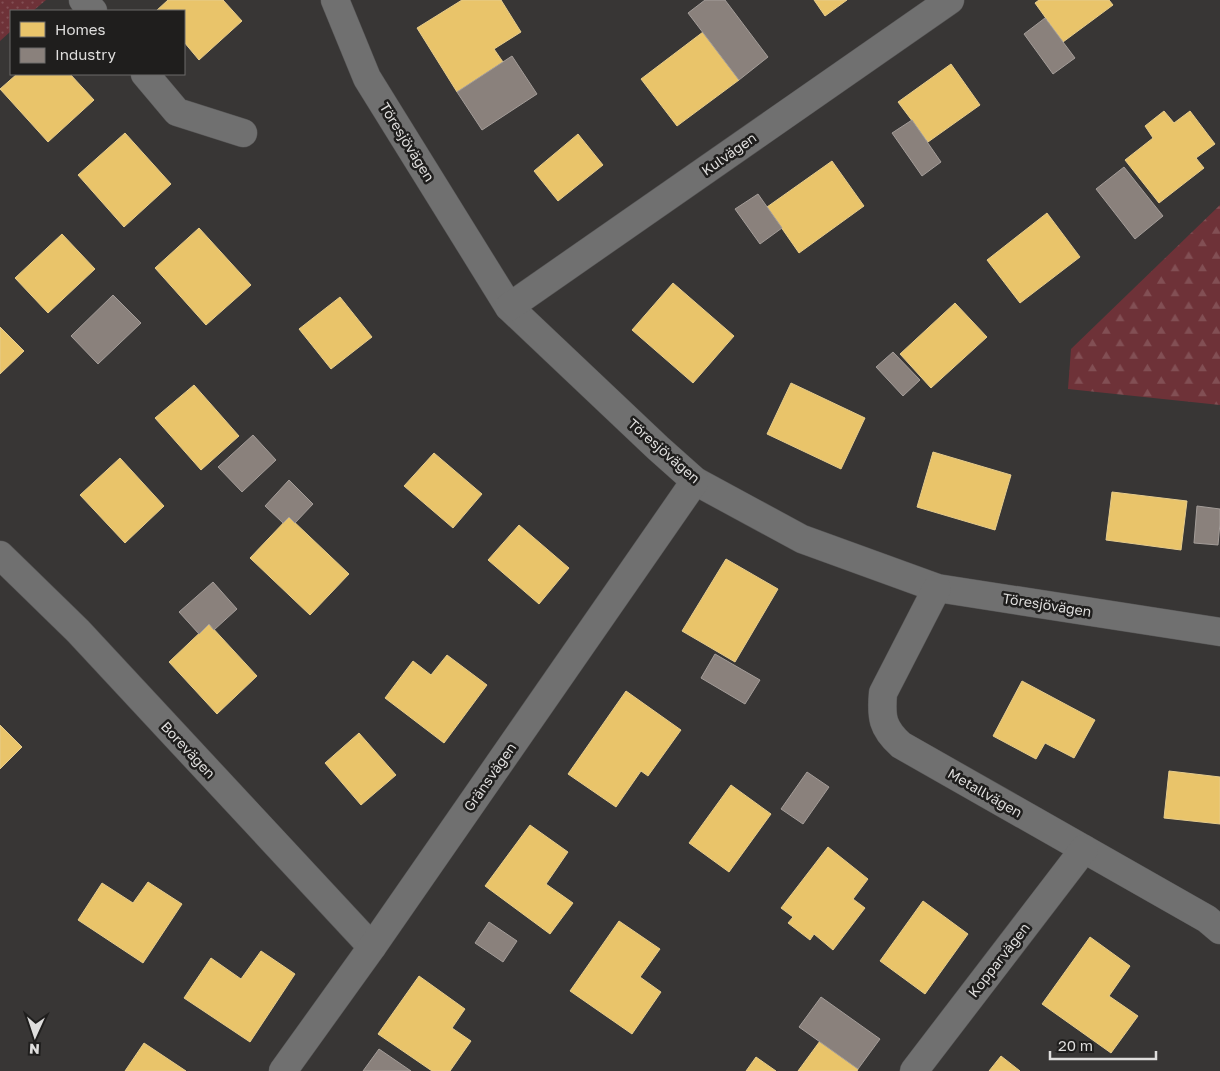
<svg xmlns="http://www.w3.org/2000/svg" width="1220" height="1071" font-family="'Golos Text',sans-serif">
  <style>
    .grass { fill: url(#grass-dots) }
    .forest { fill: url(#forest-firs) }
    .homes { fill: #e9c46a; stroke: #e6cc8c }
    .industry { fill: #8a817c; stroke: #a49d99 }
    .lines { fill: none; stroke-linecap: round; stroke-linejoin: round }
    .street-casing { stroke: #555454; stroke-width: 29 }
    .street { stroke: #707070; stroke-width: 28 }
    .labels { text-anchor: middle; stroke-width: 5; stroke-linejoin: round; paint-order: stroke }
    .street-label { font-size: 14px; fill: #dfdedd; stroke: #1f1e1d }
  </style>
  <defs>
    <pattern id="grass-dots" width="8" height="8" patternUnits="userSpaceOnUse" patternTransform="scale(1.25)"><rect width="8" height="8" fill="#6e3238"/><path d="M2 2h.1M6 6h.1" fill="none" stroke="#824f54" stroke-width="1.8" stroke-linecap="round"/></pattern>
    <pattern id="forest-firs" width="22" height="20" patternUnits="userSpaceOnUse" patternTransform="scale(1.25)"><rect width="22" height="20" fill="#6e3238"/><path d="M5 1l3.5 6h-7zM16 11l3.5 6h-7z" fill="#824f54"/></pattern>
  </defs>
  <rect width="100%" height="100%" fill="#383635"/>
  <!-- grass -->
  <path class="grass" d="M 0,0 L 46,0 L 33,11 L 11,11 L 11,31 L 0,41 Z"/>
  <!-- forest -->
  <path class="forest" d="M 1220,205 L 1220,405 L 1068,389 L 1071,349 Z"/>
  <!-- homes -->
  <g class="homes">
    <path d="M 168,0 L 223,0 L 242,21 L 199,60 L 184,42 L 184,11 L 156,11 Z"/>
    <path d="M 462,0 L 501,0 L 521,32 L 494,49 L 503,62 L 457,92 L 417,28 Z"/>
    <path d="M 814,0 L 847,0 L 825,16 Z"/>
    <path d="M 1039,0 L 1109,0 L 1113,5 L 1063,42 L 1035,3 Z"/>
    <path d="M 703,32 L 739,80 L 677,126 L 641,79 Z"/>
    <path d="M 951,64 L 980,105 L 928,142 L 898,102 Z"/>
    <path d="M 17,74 L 70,74 L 94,100 L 48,142 L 0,89 Z"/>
    <path d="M 1164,111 L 1174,123 L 1190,111 L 1215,144 L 1196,158 L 1204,168 L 1159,203 L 1125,160 L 1153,138 L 1145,126 Z"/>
    <path d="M 125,133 L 171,184 L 124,227 L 78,175 Z"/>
    <path d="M 578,134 L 603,165 L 558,201 L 534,171 Z"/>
    <path d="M 832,161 L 864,206 L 799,253 L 767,207 Z"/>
    <path d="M 1047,213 L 1080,257 L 1020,303 L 987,260 Z"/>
    <path d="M 199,228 L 251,285 L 206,325 L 155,268 Z"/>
    <path d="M 62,234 L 95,269 L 48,313 L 15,278 Z"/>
    <path d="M 673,283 L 734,336 L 693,383 L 632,330 Z"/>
    <path d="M 340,297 L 372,337 L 331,369 L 299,329 Z"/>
    <path d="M 955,303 L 987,337 L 931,388 L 900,354 Z"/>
    <path d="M 0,327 L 24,351 L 0,374 Z"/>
    <path d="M 791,383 L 865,418 L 841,469 L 767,434 Z"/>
    <path d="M 194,385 L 239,436 L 201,470 L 155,418 Z"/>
    <path d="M 933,452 L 1011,475 L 995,530 L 917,507 Z"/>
    <path d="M 434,453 L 482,494 L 453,528 L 404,486 Z"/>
    <path d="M 120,458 L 164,506 L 125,543 L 80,495 Z"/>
    <path d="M 1112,492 L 1187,501 L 1181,550 L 1106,540 Z"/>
    <path d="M 289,517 L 349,574 L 310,615 L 250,558 Z"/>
    <path d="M 519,525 L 569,568 L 539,604 L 488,560 Z"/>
    <path d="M 726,559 L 778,589 L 735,662 L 682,631 Z"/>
    <path d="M 209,624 L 257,676 L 217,714 L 169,662 Z"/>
    <path d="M 447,655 L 487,685 L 444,743 L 385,698 L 413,661 L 431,675 Z"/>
    <path d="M 1022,681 L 1095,720 L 1074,758 L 1045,743 L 1036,759 L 993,736 Z"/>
    <path d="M 626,691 L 681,730 L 648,776 L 641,771 L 616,807 L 568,774 Z"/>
    <path d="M 0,725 L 22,747 L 0,769 Z"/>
    <path d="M 359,733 L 396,775 L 361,805 L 325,763 Z"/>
    <path d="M 1169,771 L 1220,777 L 1220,824 L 1164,818 Z"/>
    <path d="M 731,785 L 771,814 L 729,872 L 689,843 Z"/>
    <path d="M 530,825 L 568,852 L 546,884 L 573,903 L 550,934 L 485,886 Z"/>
    <path d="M 828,847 L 868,879 L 853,899 L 865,908 L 833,950 L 814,934 L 810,940 L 788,923 L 793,917 L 781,908 Z"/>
    <path d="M 148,882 L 182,904 L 143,963 L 78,920 L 102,883 L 133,903 Z"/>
    <path d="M 923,901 L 968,934 L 925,994 L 880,961 Z"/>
    <path d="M 619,921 L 660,949 L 640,977 L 661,992 L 632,1034 L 570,991 Z"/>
    <path d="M 1090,937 L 1130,966 L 1109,996 L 1138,1016 L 1111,1053 L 1042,1004 Z"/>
    <path d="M 261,951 L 295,974 L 250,1042 L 184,998 L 211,958 L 241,979 Z"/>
    <path d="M 419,976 L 465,1009 L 452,1028 L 471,1041 L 450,1071 L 432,1071 L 378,1034 Z"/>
    <path d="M 820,1041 L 858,1069 L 857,1071 L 798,1071 Z"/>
    <path d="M 144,1043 L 186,1071 L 125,1071 Z"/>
    <path d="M 1001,1056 L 1020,1071 L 989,1071 Z"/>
    <path d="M 756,1057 L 776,1071 L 746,1071 Z"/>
  </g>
  <!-- industry -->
  <g class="industry">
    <path d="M 705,0 L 725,0 L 768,57 L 739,80 L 688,13 Z"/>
    <path d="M 1045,18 L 1075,58 L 1053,74 L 1024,34 Z"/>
    <path d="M 512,56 L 537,94 L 482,130 L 457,92 Z"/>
    <path d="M 912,120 L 941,162 L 922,176 L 892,133 Z"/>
    <path d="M 1124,167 L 1163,216 L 1135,239 L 1096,189 Z"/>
    <path d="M 758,194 L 782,228 L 760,244 L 735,209 Z"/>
    <path d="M 113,295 L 141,323 L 98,364 L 71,336 Z"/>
    <path d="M 893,352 L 920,380 L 903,396 L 876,367 Z"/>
    <path d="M 253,435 L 276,460 L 242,492 L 218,467 Z"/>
    <path d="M 289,480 L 313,504 L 295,523 L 289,517 L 283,523 L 265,506 Z"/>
    <path d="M 1197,506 L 1220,509 L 1220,523 L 1218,545 L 1194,543 Z"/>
    <path d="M 213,582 L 237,609 L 214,630 L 209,624 L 199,634 L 179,612 Z"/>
    <path d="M 715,654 L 760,680 L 745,704 L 701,678 Z"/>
    <path d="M 807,772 L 829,787 L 803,824 L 781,809 Z"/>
    <path d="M 489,922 L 517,941 L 503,962 L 475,943 Z"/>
    <path d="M 821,997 L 880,1039 L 858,1069 L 799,1027 Z"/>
    <path d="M 379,1049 L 411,1071 L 363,1071 Z"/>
  </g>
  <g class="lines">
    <!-- street casing -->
    <g class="street-casing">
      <g id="street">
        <path d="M 83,0 L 93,11"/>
        <path d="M 335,0 L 367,78 L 509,307 L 658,448 L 695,481 L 802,539 L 937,588 L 1220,632"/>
        <path d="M 145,74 L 177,112 L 243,133"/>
        <path d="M 509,307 L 950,0"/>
        <path d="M 0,555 L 78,631 L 372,947"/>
        <path d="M 937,588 L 883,693 C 881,717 882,728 901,745 L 1207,919 L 1220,930"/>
        <path d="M 283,1071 L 372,947 L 695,481"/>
        <path d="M 914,1071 L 1084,849"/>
      </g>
    </g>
    <!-- street -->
    <use href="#street" class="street"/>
  </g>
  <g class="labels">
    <!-- street labels -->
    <g class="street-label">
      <text transform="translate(407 142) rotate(58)" y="5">Töresjövägen</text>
      <text transform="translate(729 154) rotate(-35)" y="5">Kulvägen</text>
      <text transform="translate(664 451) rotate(41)" y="5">Töresjövägen</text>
      <text transform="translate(1047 605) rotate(9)" y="5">Töresjövägen</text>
      <text transform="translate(188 750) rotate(47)" y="5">Borevägen</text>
      <text transform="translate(490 777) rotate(-55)" y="5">Gränsvägen</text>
      <text transform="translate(985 793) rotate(30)" y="5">Metallvägen</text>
      <text transform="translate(999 960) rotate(-52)" y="5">Kopparvägen</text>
    </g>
  </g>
  <!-- legend -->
  <rect x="10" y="10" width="175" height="65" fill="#1f1e1d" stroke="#6c6b6a"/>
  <rect x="20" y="22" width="25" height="15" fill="#e9c46a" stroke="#6c6b6a"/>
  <text x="55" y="35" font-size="15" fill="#dfdedd">Homes</text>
  <rect x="20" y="48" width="25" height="15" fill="#8a817c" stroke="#6c6b6a"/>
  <text x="55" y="60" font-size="15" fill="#dfdedd">Industry</text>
  <!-- north arrow -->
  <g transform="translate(35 1036) rotate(183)" stroke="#1f1e1d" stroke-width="4" paint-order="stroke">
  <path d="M0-4L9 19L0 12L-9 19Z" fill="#dfdedd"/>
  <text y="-8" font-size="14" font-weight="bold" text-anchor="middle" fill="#dfdedd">N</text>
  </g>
  <!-- scale -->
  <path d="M1050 1051v8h106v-8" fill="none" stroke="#dfdedd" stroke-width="2.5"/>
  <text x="1058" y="1051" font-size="15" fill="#dfdedd" stroke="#1f1e1d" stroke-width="4" paint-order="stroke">20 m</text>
</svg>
